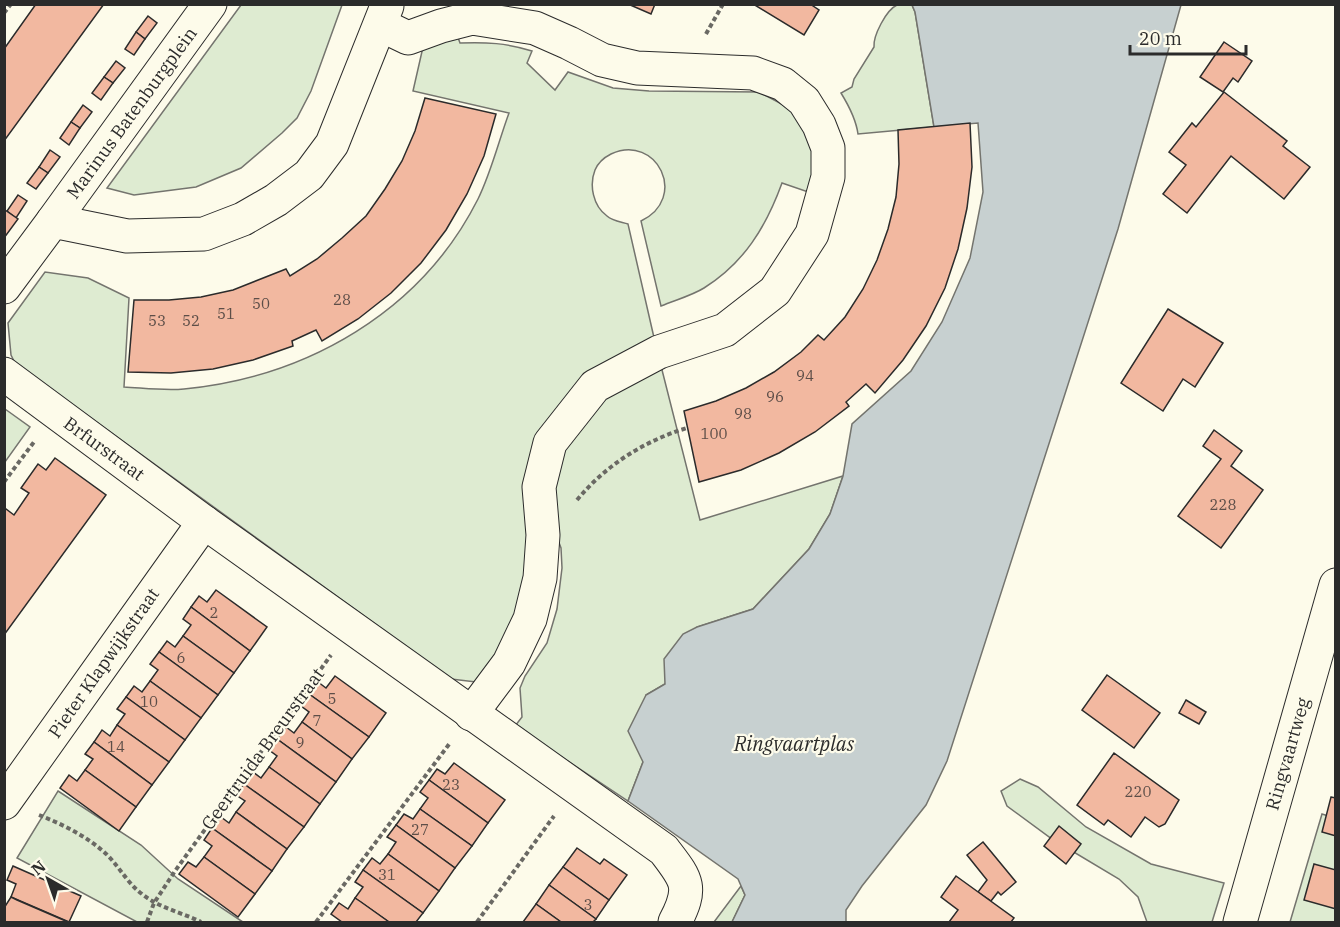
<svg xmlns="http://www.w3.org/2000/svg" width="1340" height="927" font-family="'IBM Plex Serif',serif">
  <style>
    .green { fill: #deebd1; stroke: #74746e; stroke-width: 1.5 }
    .water { fill: #c7d0d0; stroke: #74746e; stroke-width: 1.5 }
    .building { fill: #f2b8a0; stroke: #2b2b2b; stroke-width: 1.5 }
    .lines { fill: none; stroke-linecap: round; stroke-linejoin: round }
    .minor-casing { stroke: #2b2b2b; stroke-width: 35 }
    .path { stroke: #6a6964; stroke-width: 4; stroke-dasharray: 4.5 3; stroke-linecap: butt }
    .minor { stroke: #fdfbea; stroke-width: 33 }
    .labels { text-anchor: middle; stroke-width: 4.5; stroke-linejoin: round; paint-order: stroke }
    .number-label { font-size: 15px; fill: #5d4e48 }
    .street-label { font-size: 18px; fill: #2b2b2b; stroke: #fdfbea }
    .water-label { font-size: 20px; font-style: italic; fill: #2b2b2b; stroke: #fdfbea }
  </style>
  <rect width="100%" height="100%" fill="#fdfbea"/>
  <!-- green -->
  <g class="green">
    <path d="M 241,5 L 342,5 L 311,91 L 297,118 L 282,133 L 241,168 L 196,187 L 134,195 L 107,188 Z"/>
    <path d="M 897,5 L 912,5 L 915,12 L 934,127 L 858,134 C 856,119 849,106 841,93 L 852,87 L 854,79 L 874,47 C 873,36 886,10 897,5 Z"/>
    <path d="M 456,32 L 460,43 C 486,42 507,43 532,51 L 527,63 L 555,90 L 568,72 L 613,88 L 649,91 L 759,92 L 778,102 L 795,112 L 815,141 L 814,194 L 782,183 C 766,227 744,263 704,288 C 691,296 675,300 661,306 L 641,221 C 689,198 657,133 611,154 C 605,157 598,163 595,170 C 589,185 593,206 607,216 C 612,221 622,222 628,224 L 655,342 L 576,388 L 530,548 L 515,631 L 476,682 L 451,679 L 15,363 L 11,355 L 8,323 L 45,272 L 88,278 L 129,298 L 124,387 C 143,388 165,391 184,389 C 307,377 421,312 478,199 C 491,173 499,140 509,113 L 413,91 L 423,47 Z"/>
    <path d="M 660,362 L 700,520 L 843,476 L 830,514 L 809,549 L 753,609 L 697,627 L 665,684 L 646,695 L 643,762 L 628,801 L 515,726 L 522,717 L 520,688 L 525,676 L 547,643 L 557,609 L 562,568 L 561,548 L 555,532 L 551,494 L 573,422 L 599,394 Z"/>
    <path d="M 5,409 L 30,427 L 5,462 Z"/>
    <path d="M 1020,779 L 1038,787 L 1086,827 L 1151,864 L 1224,883 L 1212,922 L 1147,922 L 1138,897 L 1119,879 L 1052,839 L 1007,806 L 1001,791 Z"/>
    <path d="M 58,791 L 141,845 L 178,879 L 243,922 L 137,922 L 17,858 Z"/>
    <path d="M 1322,814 L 1335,818 L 1335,922 L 1290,922 Z"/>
    <path d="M 741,886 L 745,895 L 732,922 L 714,922 Z"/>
  </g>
  <!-- water -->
  <path class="water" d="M 912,5 L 1181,5 L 1118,229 L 947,761 L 926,805 L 862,886 L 846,910 L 846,922 L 732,922 L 745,895 L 738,879 L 628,801 L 643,762 L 628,731 L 646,695 L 665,684 L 664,659 L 683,634 L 697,627 L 753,609 L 809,549 L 830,514 L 843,476 L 852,424 L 911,371 L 942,322 L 970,258 L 983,192 L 978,123 L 934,127 L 915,12 Z"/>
  <!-- building -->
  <g class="building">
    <path d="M 36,4 L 104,4 L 4,141 L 4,49 Z"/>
    <path d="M 628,4 L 655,4 L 651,14 Z"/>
    <path d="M 753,4 L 810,4 L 819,10 L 804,35 Z"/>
    <path d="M 148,16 L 157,23 L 145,39 L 136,32 Z"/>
    <path d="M 136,32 L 145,39 L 134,55 L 125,49 Z"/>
    <path d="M 1224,42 L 1252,61 L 1238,82 L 1233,78 L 1223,92 L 1200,77 Z"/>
    <path d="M 116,61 L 125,68 L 113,83 L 104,77 Z"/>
    <path d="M 104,77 L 113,83 L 101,100 L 92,93 Z"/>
    <path d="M 1224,92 L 1287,141 L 1283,146 L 1310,167 L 1284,199 L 1231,156 L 1187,213 L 1163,194 L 1186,165 L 1169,152 L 1192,123 L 1196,127 Z"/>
    <path d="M 425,98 L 496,114 L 484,156 L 467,194 L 446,230 L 421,263 L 391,293 L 358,319 L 322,341 L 316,330 L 292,341 L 293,346 L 253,360 L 213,369 L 171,373 L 128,372 L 134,300 L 169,300 L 201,297 L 233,290 L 286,269 L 290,276 L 317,259 L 342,238 L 366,216 L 385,189 L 402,161 L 415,131 Z"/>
    <path d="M 83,105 L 92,112 L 80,128 L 71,122 Z"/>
    <path d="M 71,122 L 80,128 L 69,145 L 60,138 Z"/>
    <path d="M 970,123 L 972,167 L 967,208 L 958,249 L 945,288 L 926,326 L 903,360 L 875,393 L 866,384 L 846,402 L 849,406 L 815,432 L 779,453 L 741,470 L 699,482 L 684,411 L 716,401 L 746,388 L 774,372 L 801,352 L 818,335 L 824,340 L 845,317 L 863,289 L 877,260 L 888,229 L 896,197 L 899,164 L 898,130 Z"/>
    <path d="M 50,150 L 60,157 L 48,173 L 39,167 Z"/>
    <path d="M 39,167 L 48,173 L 36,189 L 27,183 Z"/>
    <path d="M 18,195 L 27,201 L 16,218 L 7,211 Z"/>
    <path d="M 5,210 L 18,219 L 4,238 L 4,211 Z"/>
    <path d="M 1168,309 L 1223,343 L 1195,387 L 1183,379 L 1163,411 L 1121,383 Z"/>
    <path d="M 1214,430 L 1242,451 L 1231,466 L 1263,490 L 1221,548 L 1178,516 L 1221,459 L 1203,446 Z"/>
    <path d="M 55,458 L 106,495 L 4,635 L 4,511 L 6,509 L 14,515 L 29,493 L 21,488 L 38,464 L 46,470 Z"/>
    <path d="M 216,590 L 267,627 L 250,651 L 191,607 L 199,596 L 207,602 Z"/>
    <path d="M 191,607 L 250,651 L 234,673 L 183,636 L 191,625 L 183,619 Z"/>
    <path d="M 183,636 L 234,673 L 218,695 L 159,652 L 167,641 L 175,647 Z"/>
    <path d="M 159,652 L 218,695 L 201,718 L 150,681 L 158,670 L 150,664 Z"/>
    <path d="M 1107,675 L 1160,713 L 1134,748 L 1082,710 Z"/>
    <path d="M 335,676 L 386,713 L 369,737 L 309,694 L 318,682 L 326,688 Z"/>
    <path d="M 150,681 L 201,718 L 185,740 L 126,697 L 134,686 L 142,692 Z"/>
    <path d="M 309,694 L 369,737 L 352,759 L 302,722 L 309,712 L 301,706 Z"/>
    <path d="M 126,697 L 185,740 L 169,762 L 117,725 L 125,714 L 117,709 Z"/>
    <path d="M 1186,700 L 1206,712 L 1199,724 L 1179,713 Z"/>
    <path d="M 302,722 L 352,759 L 336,782 L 277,739 L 286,727 L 294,733 Z"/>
    <path d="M 117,725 L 169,762 L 152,785 L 94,742 L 102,730 L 110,736 Z"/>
    <path d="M 277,739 L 336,782 L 320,804 L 269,767 L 277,756 L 269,750 Z"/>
    <path d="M 94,742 L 152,785 L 136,807 L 85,770 L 93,759 L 85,754 Z"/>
    <path d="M 1114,753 L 1179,800 L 1165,824 L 1159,827 L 1145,817 L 1131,837 L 1108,820 L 1104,825 L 1077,805 Z"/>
    <path d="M 454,763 L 505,800 L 488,823 L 429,780 L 437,769 L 445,774 Z"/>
    <path d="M 269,767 L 320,804 L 304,827 L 244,784 L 253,772 L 261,778 Z"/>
    <path d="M 85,770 L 136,807 L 119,831 L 60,788 L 69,775 L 77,781 Z"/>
    <path d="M 429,780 L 488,823 L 472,846 L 420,809 L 428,798 L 420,792 Z"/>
    <path d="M 244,784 L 304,827 L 287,849 L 236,812 L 245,801 L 236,795 Z"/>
    <path d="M 1331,797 L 1336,798 L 1336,836 L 1322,832 Z"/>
    <path d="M 420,809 L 472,846 L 455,868 L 396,825 L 404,814 L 413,819 Z"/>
    <path d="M 236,812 L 287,849 L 272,871 L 212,828 L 221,817 L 229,823 Z"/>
    <path d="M 396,825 L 455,868 L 439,891 L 388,854 L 396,842 L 387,837 Z"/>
    <path d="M 1059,826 L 1081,844 L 1066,864 L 1044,846 Z"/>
    <path d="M 212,828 L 272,871 L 255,894 L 204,857 L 212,846 L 204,840 Z"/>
    <path d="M 983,842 L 1016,882 L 1001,895 L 998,892 L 991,901 L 978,892 L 987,880 L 967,855 Z"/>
    <path d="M 577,848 L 600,864 L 604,859 L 627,875 L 609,900 L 563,867 Z"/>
    <path d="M 388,854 L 439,891 L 423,913 L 363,870 L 372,858 L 380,864 Z"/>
    <path d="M 204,857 L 255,894 L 238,917 L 179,874 L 188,862 L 196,867 Z"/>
    <path d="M 1314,864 L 1336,870 L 1336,909 L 1304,900 Z"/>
    <path d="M 13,866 L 81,896 L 69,922 L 11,897 L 16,884 L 7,880 Z"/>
    <path d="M 563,867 L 609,900 L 596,919 L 549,885 Z"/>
    <path d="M 363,870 L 423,913 L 416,922 L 389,922 L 355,898 L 363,887 L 355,882 Z"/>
    <path d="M 956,876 L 1014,918 L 1011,922 L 949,922 L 958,910 L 941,897 Z"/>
    <path d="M 549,885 L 596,919 L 593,922 L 561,922 L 536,904 Z"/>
    <path d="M 11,897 L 17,900 L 68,922 L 4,922 L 4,908 Z"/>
    <path d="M 355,898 L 361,902 L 389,922 L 342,922 L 331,914 L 339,903 L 348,909 Z"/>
    <path d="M 536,904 L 561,922 L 523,922 Z"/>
  </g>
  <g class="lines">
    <!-- minor casing -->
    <g class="minor-casing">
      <g id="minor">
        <path d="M 381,25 L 408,38 L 441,26 L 472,18 L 535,28 L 569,43 L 602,60 L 637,68 L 753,73 L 783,84 L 804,101 L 819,125 L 828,148 L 828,177 L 812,234 L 775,291 L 725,330 L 659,352 L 595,386 L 550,443 L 539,487 L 543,535 L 540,578 L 530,619 L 509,663 L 471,714"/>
        <path d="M 53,221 L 210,4"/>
        <path d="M 4,287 L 53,221 L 127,236 L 204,234 L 243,219 L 276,200 L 309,175 L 332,144 L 387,6"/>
        <path d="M 4,374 L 204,522 L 664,850 C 686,879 694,886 675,922"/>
        <path d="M 4,803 L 204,522"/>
        <path d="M 1240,922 L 1336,585"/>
      </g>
    </g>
    <!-- path -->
    <g class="path">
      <path d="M 4,13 L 11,4"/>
      <path d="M 706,34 L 723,4"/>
      <path d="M 4,482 L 34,442"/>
      <path d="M 577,500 C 606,465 644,441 687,428"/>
      <path d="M 39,815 C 62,824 86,836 104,852 C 118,864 126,882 142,894 C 159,908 181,912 201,922"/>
      <path d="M 147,922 L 154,903 L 175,871 L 331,655"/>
      <path d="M 316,922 L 450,743"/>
      <path d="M 477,922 L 554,816"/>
    </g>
    <!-- minor -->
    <use href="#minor" class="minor"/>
  </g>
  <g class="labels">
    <!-- number labels -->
    <g class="number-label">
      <text x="342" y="305">28</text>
      <text x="261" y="309">50</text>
      <text x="226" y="319">51</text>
      <text x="157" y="326">53</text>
      <text x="191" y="326">52</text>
      <text x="805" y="381">94</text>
      <text x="775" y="402">96</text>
      <text x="743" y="419">98</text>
      <text x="714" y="439">100</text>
      <text x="1223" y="510">228</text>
      <text x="214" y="618">2</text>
      <text x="181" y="663">6</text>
      <text x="332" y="704">5</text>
      <text x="149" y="707">10</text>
      <text x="317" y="726">7</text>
      <text x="300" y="748">9</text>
      <text x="116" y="752">14</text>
      <text x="451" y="790">23</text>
      <text x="1138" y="797">220</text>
      <text x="420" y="835">27</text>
      <text x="387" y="880">31</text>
      <text x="588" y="910">3</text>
    </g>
    <!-- street labels -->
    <g class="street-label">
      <text transform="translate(132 113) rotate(-54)" y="6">Marinus Batenburgplein</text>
      <text transform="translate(104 449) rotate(36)" y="6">Brfurstraat</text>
      <text transform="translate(104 663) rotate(-55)" y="6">Pieter Klapwijkstraat</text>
      <text transform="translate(263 749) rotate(-54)" y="6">Geertruida Breurstraat</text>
      <text transform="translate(1288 754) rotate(-74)" y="6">Ringvaartweg</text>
    </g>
    <!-- water labels -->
    <g class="water-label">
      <text x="794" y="751">Ringvaartplas</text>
    </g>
  </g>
  <!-- border -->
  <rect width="1340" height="927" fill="none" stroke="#2b2b2b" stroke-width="12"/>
  <!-- north arrow -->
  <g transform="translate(48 879) rotate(320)" stroke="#fdfbea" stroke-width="4.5" paint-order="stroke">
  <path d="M0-4.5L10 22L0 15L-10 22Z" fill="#2b2b2b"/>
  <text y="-9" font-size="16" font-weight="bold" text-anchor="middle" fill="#2b2b2b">N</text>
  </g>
  <!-- scale -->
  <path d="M1130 45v9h116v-9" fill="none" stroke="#2b2b2b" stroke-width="3"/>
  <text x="1139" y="45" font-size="18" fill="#2b2b2b" stroke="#fdfbea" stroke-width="4.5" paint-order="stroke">20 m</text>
</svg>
